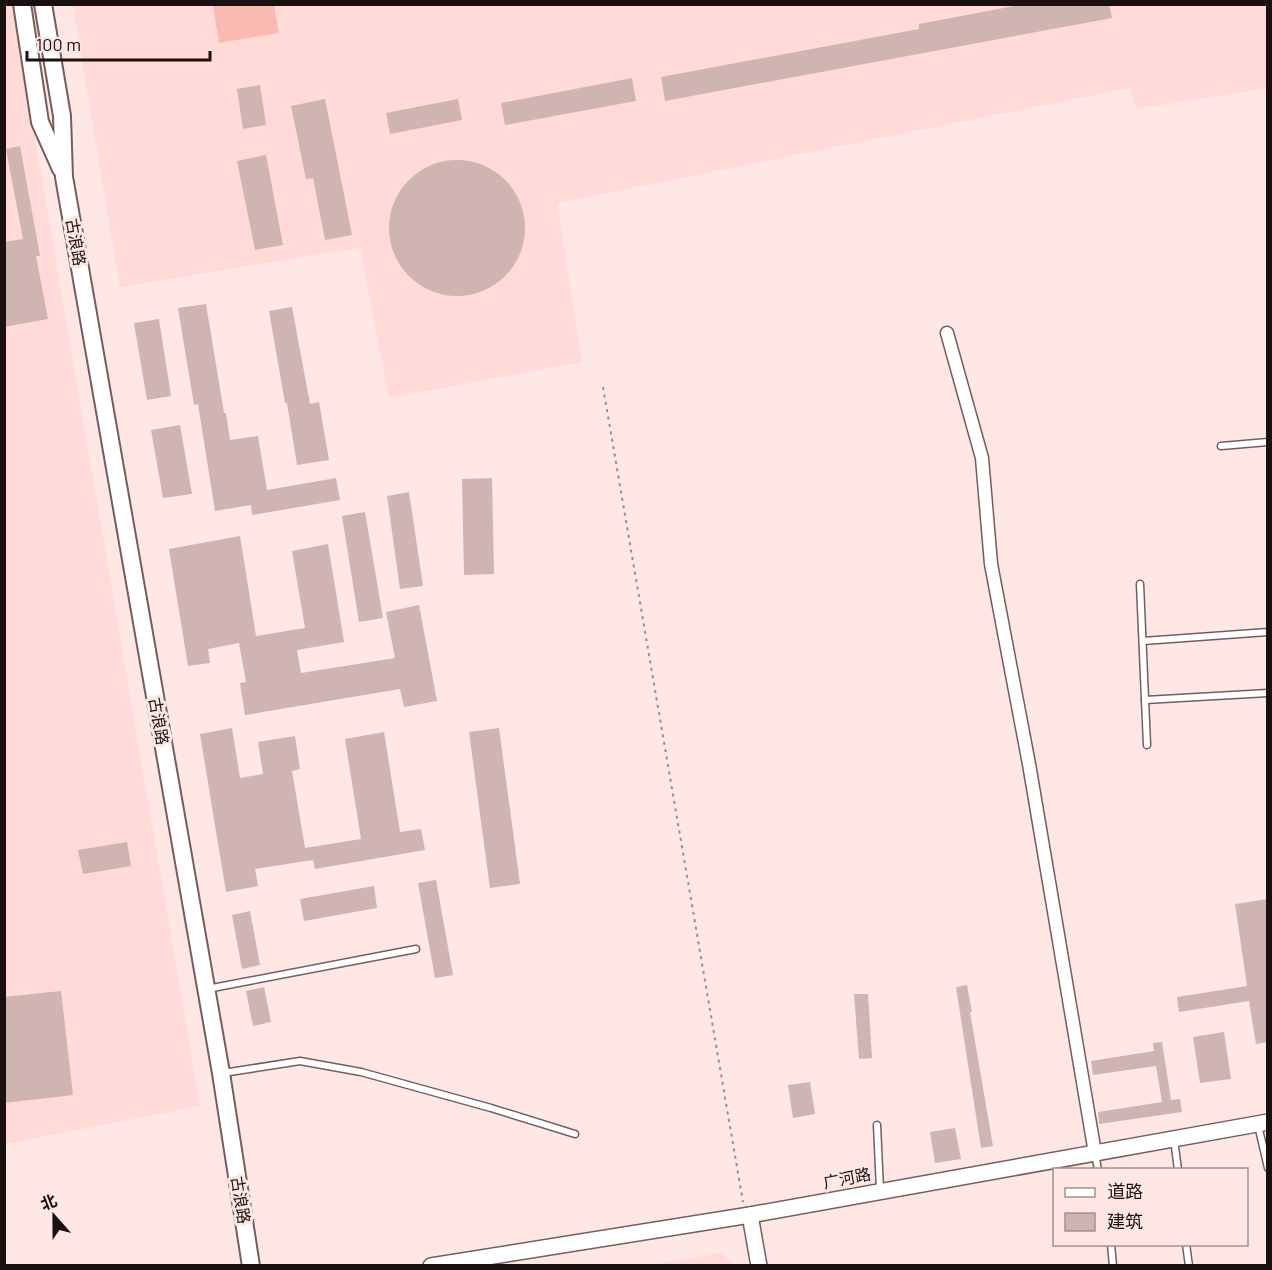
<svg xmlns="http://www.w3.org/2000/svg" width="1272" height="1270" font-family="Barlow,'Noto Sans SC',sans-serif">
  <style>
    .built { fill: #ffdad7 }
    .green { fill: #fbb9b4 }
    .building { fill: #cfb4b2 }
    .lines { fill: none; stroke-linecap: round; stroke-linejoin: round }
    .service-casing { stroke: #755d5b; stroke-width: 9 }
    .minor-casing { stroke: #755d5b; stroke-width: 15 }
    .tertiary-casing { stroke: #755d5b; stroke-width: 18 }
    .secondary-casing { stroke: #755d5b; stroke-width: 20 }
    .path { stroke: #9c8b89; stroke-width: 2; stroke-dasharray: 3 4.5; stroke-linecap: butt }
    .service { stroke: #fff; stroke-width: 6 }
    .minor { stroke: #fff; stroke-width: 12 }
    .tertiary { stroke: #fff; stroke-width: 15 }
    .secondary { stroke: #fff; stroke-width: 16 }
    .labels { text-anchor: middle; stroke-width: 6; stroke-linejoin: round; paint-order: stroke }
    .street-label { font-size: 16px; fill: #19100f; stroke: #fee7e5 }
  </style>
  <rect width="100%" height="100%" fill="#fee7e5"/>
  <!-- built -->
  <g class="built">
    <path d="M 12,4 L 200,1106 L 5,1144 L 4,5 Z"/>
    <path d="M 73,5 L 1267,5 L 1268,68 L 1266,69 L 1267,75 L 1267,88 L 1136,109 L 1130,88 L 557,203 L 582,362 L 389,398 L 360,248 L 120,287 Z"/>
    <path d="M 722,1253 L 733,1265 L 650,1265 Z"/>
  </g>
  <!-- green -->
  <path class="green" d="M 223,5 L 274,5 L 279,33 L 219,43 L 213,6 Z"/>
  <!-- building -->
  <g class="building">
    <path d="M 1024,4 L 1109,4 L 1112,18 L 665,101 L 661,77 L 919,29 L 919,24 Z"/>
    <path d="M 632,78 L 636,101 L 505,125 L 501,103 Z"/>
    <path d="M 260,85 L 266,125 L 243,129 L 237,89 Z"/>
    <path d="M 325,99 L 352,235 L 325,240 L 313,178 L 306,179 L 291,106 Z"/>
    <path d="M 458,99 L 462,120 L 390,134 L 386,113 Z"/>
    <path d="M 20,146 L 40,256 L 36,256 L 48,319 L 4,327 L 4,242 L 23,239 L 6,149 Z"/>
    <path d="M 266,155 L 283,245 L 255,250 L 237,161 Z"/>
    <circle cx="457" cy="228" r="68"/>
    <path d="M 206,304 L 224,413 L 226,413 L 230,440 L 258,436 L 267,490 L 336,478 L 340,500 L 252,515 L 251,505 L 215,511 L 198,404 L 194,405 L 178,308 Z"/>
    <path d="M 292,307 L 310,404 L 319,402 L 329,460 L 297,465 L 287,403 L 285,403 L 269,311 Z"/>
    <path d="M 159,319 L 171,396 L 147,400 L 134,323 Z"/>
    <path d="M 180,425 L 192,494 L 163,498 L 151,430 Z"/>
    <path d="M 492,478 L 494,574 L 464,575 L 462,479 Z"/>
    <path d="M 409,492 L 423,586 L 400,589 L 387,496 Z"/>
    <path d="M 365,512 L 383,618 L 359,622 L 342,516 Z"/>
    <path d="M 240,536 L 256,636 L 305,628 L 292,551 L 328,544 L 344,642 L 297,650 L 301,673 L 395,658 L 386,612 L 419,605 L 437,701 L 404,707 L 400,689 L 245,715 L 240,683 L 246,682 L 239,643 L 208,649 L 210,663 L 188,666 L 169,549 Z"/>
    <path d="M 232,728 L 240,778 L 263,774 L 258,742 L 295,736 L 300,769 L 292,771 L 305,848 L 361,839 L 345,739 L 384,732 L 400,832 L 421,829 L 425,850 L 315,869 L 313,860 L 255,869 L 258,886 L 226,892 L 200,734 Z"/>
    <path d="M 499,728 L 520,884 L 490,888 L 469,732 Z"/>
    <path d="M 127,842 L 131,866 L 83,874 L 78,850 Z"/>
    <path d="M 436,880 L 453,975 L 435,978 L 418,883 Z"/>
    <path d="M 374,886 L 377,908 L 304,921 L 300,899 Z"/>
    <path d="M 1268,899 L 1268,1042 L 1256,1044 L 1249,1001 L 1179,1012 L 1177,997 L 1247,986 L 1235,904 Z"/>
    <path d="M 250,911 L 260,965 L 242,969 L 232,915 Z"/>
    <path d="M 967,985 L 972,1012 L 970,1012 L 993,1146 L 981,1148 L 956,987 Z"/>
    <path d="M 264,987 L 271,1022 L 253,1026 L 246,991 Z"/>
    <path d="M 61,991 L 73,1095 L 4,1103 L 4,997 Z"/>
    <path d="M 854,994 L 868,994 L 872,1058 L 859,1059 Z"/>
    <path d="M 1224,1032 L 1231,1079 L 1200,1083 L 1193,1037 Z"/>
    <path d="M 1162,1042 L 1171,1100 L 1180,1099 L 1182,1112 L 1099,1124 L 1098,1112 L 1162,1102 L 1156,1066 L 1093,1075 L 1091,1061 L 1154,1051 L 1153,1043 Z"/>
    <path d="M 810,1082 L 815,1114 L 793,1118 L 788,1085 Z"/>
    <path d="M 955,1128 L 961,1159 L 935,1163 L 930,1132 Z"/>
  </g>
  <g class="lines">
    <!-- service casing -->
    <g class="service-casing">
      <g id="service">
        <path d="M 1221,446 L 1268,442"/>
        <path d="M 1140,584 L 1147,745"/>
        <path d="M 1143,641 L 1268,632"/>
        <path d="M 1145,700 L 1268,693"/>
        <path d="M 207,989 L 416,949"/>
        <path d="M 223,1073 L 300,1061 L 361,1072 L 491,1108 L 575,1134"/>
        <path d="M 877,1125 L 880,1190"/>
        <path d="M 1258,1125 L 1268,1168"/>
        <path d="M 1174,1139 L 1178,1170"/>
        <path d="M 1095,1153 L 1098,1170"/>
        <path d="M 1111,1244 L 1113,1266"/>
        <path d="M 1186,1244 L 1189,1266"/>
      </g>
    </g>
    <!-- minor casing -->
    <g class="minor-casing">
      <path id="minor" d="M 947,333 L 982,458 L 991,564 L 1029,764 L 1095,1153"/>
    </g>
    <!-- tertiary casing -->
    <g class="tertiary-casing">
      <g id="tertiary">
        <path d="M 750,1215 L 759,1266"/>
        <path d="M 431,1266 L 750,1215 L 1268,1122"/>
      </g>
    </g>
    <!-- secondary casing -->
    <g class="secondary-casing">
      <g id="secondary">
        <path d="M 22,4 L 40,122 L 61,169"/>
        <path d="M 43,4 L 62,116 L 64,177 L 221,1073 L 251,1266"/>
      </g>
    </g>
    <!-- path -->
    <path class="path" d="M 603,387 L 743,1202"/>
    <!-- service -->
    <use href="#service" class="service"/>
    <!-- minor -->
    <use href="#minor" class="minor"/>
    <!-- tertiary -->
    <use href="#tertiary" class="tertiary"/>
    <!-- secondary -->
    <use href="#secondary" class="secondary"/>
  </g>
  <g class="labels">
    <!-- street labels -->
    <g class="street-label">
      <text transform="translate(76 242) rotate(80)" y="6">古浪路</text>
      <text transform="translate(159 721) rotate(80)" y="6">古浪路</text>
      <text transform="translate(847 1178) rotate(-11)" y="6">广河路</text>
      <text transform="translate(241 1200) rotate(81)" y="6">古浪路</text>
    </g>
  </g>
  <!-- border -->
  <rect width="1272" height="1270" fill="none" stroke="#19100f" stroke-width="12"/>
  <!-- legend -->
  <rect x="1053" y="1168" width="195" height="78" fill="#fee7e5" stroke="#a2918f" stroke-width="1.5"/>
  <rect x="1065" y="1188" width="30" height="9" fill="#ffffff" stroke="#a2918f" stroke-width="1.5"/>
  <text x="1107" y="1198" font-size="18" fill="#19100f">道路</text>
  <rect x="1065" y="1213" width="30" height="18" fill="#cfb4b2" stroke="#a2918f" stroke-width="1.5"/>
  <text x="1107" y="1228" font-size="18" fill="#19100f">建筑</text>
  <!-- north arrow -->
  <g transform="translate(54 1216) rotate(339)" stroke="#fee7e5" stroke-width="4.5" paint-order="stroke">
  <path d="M0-4.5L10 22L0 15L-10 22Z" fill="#19100f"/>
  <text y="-9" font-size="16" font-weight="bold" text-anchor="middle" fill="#19100f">北</text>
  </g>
  <!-- scale -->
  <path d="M27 51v9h183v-9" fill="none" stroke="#19100f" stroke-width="3"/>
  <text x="36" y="51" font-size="18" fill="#19100f" stroke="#fee7e5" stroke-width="4.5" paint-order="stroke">100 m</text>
</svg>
